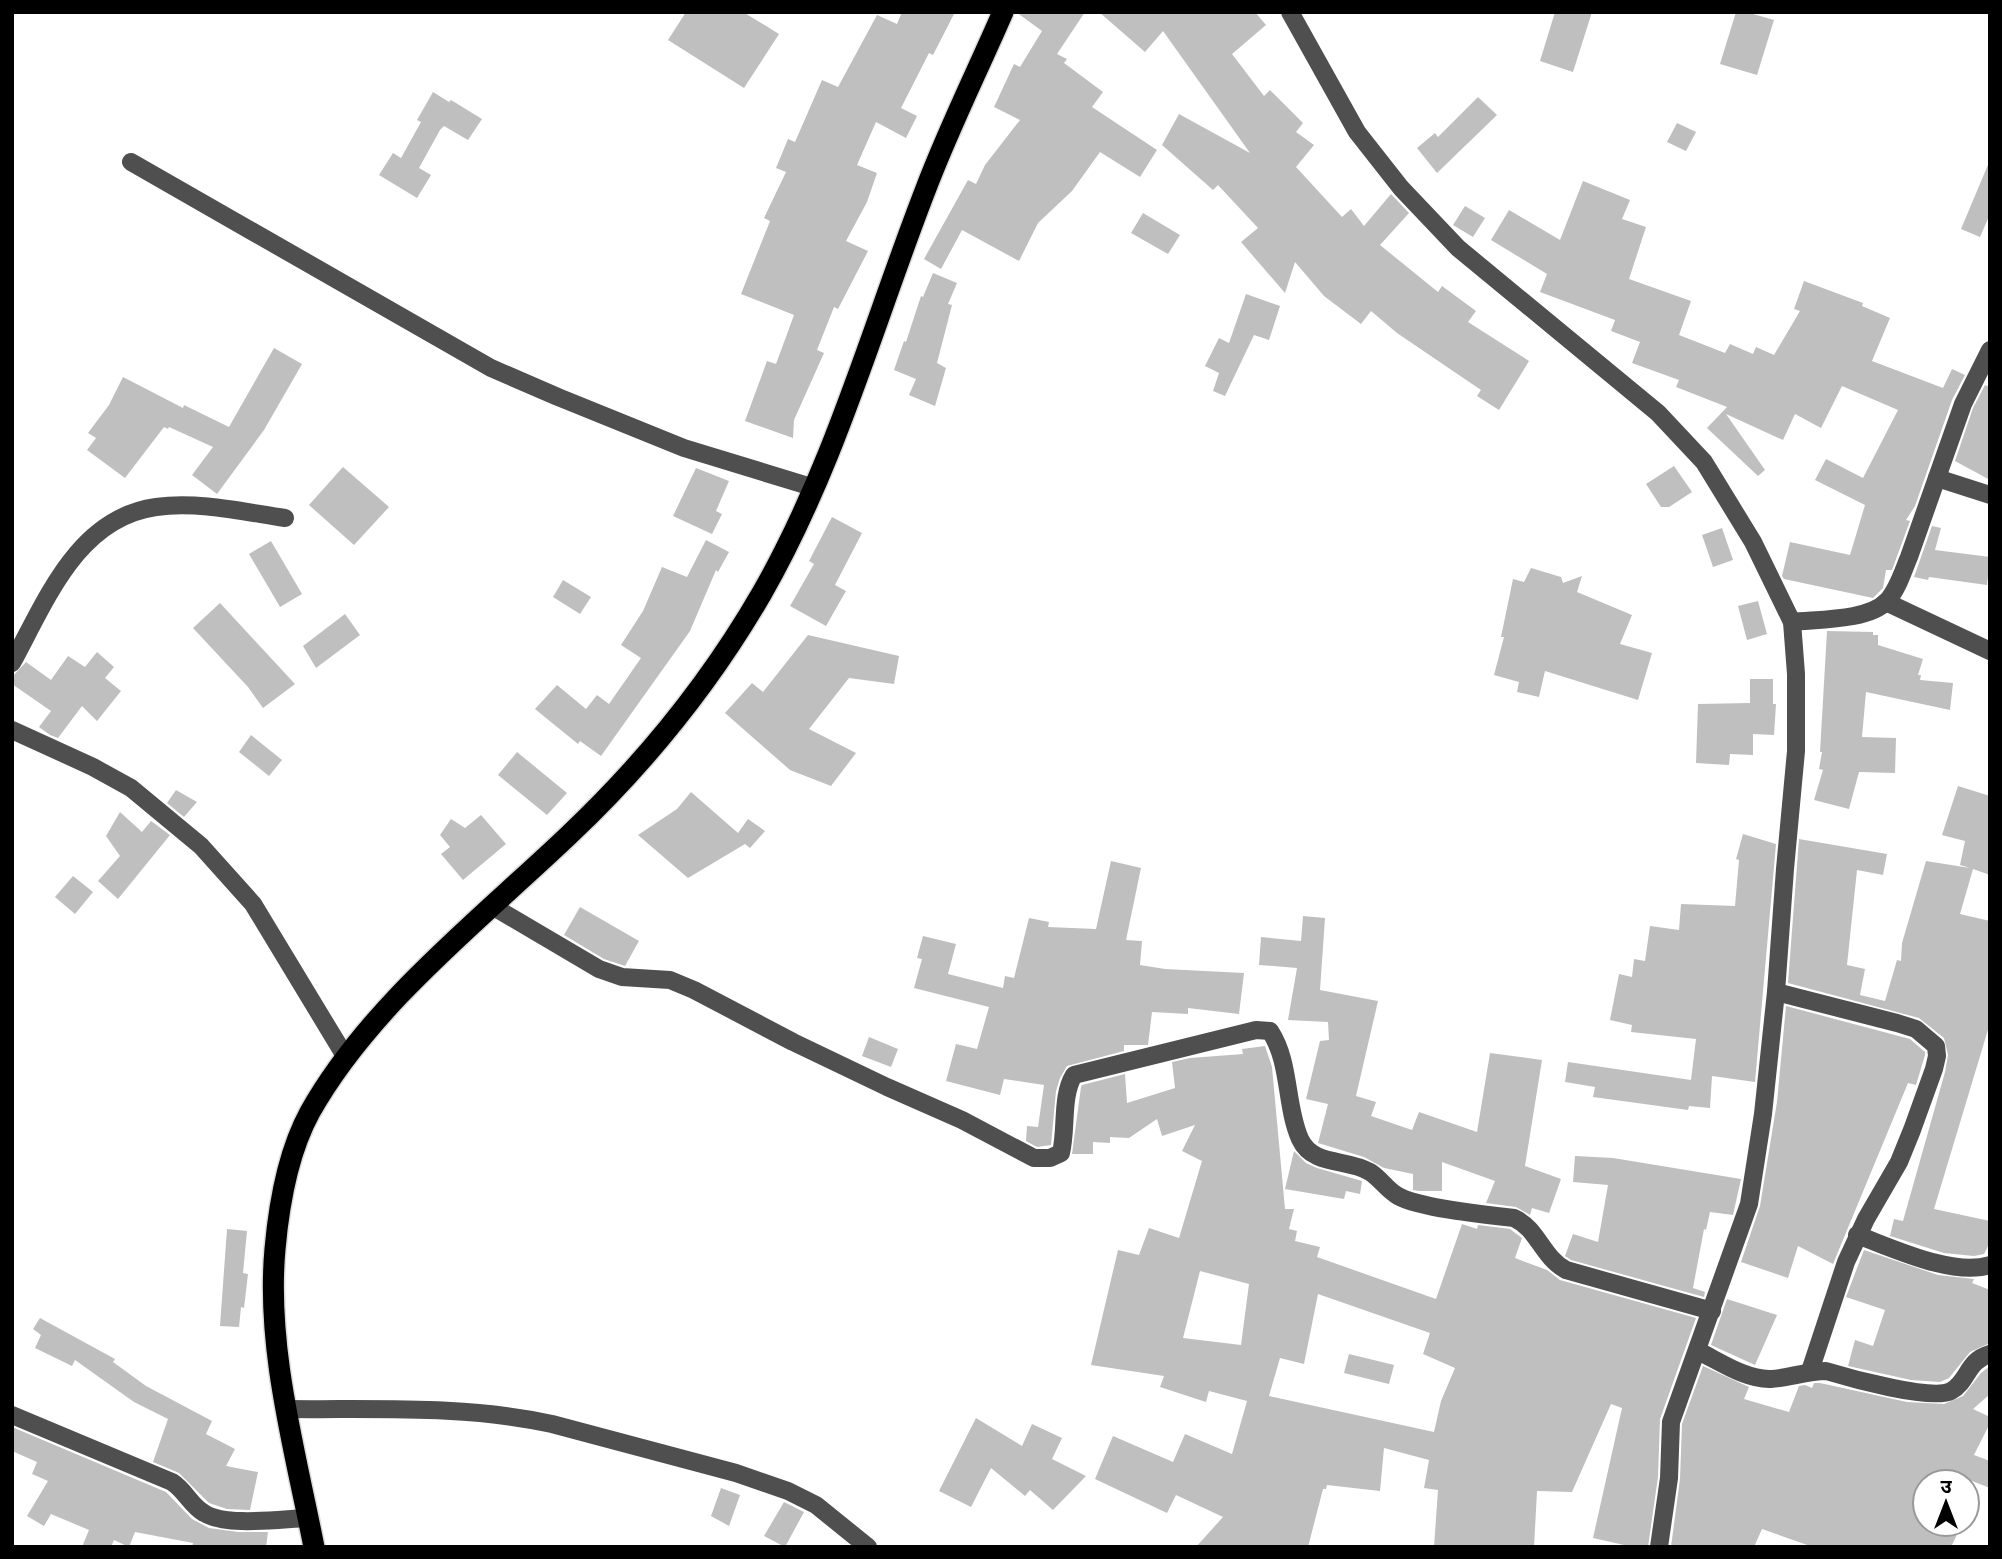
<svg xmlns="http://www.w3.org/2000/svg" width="2002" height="1559" font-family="'Source Sans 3','Noto Sans Devanagari',sans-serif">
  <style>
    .building { fill: #bfbfbf; fill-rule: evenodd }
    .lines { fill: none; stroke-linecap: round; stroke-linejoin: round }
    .highway-casing { stroke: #dbdbdb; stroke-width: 24 }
    .minor { stroke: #4f4f4f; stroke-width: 18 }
    .highway { stroke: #000; stroke-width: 21 }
  </style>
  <rect width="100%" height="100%" fill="#fff"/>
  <!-- building -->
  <g class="building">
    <path d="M 686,12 L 743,12 L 779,34 L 744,88 L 668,40 Z"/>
    <path d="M 902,12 L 955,12 L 933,55 L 929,53 L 901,108 L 917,116 L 906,138 L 876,122 L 857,165 L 877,173 L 867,202 L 846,241 L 868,251 L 838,309 L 834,307 L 817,350 L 824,353 L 794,420 L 793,438 L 745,421 L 767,361 L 776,364 L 794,315 L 741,294 L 770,221 L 764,218 L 786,172 L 776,168 L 788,139 L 795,142 L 822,80 L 838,87 L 877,15 L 897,24 Z"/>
    <path d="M 1016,12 L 1085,12 L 1057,54 L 1067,59 L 1064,63 L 1103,92 L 1092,107 L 1157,150 L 1140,177 L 1100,152 L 1072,191 L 1038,223 L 1019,261 L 962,230 L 941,269 L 924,259 L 968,180 L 976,184 L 985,165 L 1020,120 L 994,107 L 1014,64 L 1020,67 L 1042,31 Z"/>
    <path d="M 1099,12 L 1255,12 L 1266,25 L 1232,54 L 1264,96 L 1270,90 L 1303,123 L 1296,132 L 1314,145 L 1296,167 L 1342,217 L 1351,209 L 1364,226 L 1391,194 L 1409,213 L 1380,245 L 1438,292 L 1442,286 L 1476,311 L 1468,322 L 1529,361 L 1499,410 L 1477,396 L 1481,390 L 1397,333 L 1371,311 L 1361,324 L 1324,296 L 1295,262 L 1285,293 L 1241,242 L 1258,228 L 1218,185 L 1213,190 L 1162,145 L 1179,114 L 1250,153 L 1163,31 L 1145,52 Z"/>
    <path d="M 1555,12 L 1592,12 L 1573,72 L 1540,61 Z"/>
    <path d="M 1736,12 L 1746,12 L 1774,20 L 1757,75 L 1720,64 Z"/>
    <path d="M 433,92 L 449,102 L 451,100 L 482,119 L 468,140 L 444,126 L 440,130 L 419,168 L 431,175 L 417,198 L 379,175 L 393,153 L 401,158 L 421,122 L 417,120 Z"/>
    <path d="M 1478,97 L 1497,115 L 1437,173 L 1417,148 L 1435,133 L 1438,137 Z"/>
    <path d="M 1677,123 L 1696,132 L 1686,151 L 1667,142 Z"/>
    <path d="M 1990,160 L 1990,214 L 1980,237 L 1961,229 Z"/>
    <path d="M 1583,181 L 1630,200 L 1622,219 L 1646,227 L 1629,279 L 1691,301 L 1679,335 L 1725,353 L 1730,344 L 1753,354 L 1756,347 L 1774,355 L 1800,311 L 1794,309 L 1804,281 L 1863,303 L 1862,306 L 1890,318 L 1872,361 L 1943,388 L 1952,369 L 1965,375 L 1952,400 L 1915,506 L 1906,520 L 1910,521 L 1892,570 L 1886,570 L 1883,588 L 1873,598 L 1784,579 L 1782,576 L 1790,542 L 1850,555 L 1865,505 L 1815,480 L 1826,459 L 1863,478 L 1898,410 L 1842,386 L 1821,428 L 1795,414 L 1783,440 L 1726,414 L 1765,470 L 1758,476 L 1707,428 L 1727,407 L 1676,387 L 1679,380 L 1632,363 L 1640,342 L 1611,331 L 1615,320 L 1540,292 L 1547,274 L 1491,240 L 1509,210 L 1560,240 Z"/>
    <path d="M 1465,206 L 1485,218 L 1473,237 L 1453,225 Z"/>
    <path d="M 1143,213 L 1180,235 L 1168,254 L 1131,233 Z"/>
    <path d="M 933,273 L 957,283 L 948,304 L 952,305 L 937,363 L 946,368 L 935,406 L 909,395 L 916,379 L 894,370 L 904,341 L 906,342 L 921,296 L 923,297 Z"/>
    <path d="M 1246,294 L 1280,306 L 1269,340 L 1254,335 L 1225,396 L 1213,391 L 1219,373 L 1205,366 L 1219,338 L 1229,343 Z"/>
    <path d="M 274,348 L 302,364 L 264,430 L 217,494 L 192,475 L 213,447 L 169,427 L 168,429 L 164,427 L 125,478 L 87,450 L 96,438 L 88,433 L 109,405 L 123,377 L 183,408 L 184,405 L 229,427 Z"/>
    <path d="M 1985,385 L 1990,387 L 1990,480 L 1955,461 L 1973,408 Z"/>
    <path d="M 1674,466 L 1692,492 L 1669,507 L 1661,507 L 1646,484 Z"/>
    <path d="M 343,467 L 389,507 L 354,545 L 309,505 Z"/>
    <path d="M 696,468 L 729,481 L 716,511 L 722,514 L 712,534 L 673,516 Z"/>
    <path d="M 832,517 L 862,533 L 835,585 L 846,591 L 826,626 L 790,606 L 814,564 L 809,561 Z"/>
    <path d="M 1932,526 L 1941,528 L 1935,550 L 1990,557 L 1987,585 L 1929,577 L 1928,580 L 1914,577 Z"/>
    <path d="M 1722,528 L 1733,560 L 1713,567 L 1702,535 Z"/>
    <path d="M 706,540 L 729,552 L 718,572 L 716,570 L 690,631 L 601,756 L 580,741 L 578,744 L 535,709 L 557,685 L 586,709 L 597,695 L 609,704 L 641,658 L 621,645 L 643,611 L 662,567 L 687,577 Z"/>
    <path d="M 271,541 L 302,594 L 280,607 L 249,554 Z"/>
    <path d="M 1531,568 L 1561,577 L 1563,583 L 1582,576 L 1577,592 L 1632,615 L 1620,644 L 1652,653 L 1638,700 L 1545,671 L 1539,697 L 1517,692 L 1519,682 L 1494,675 L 1504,637 L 1501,637 L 1513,579 L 1524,582 Z"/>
    <path d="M 563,580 L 591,597 L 580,614 L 553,597 Z"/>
    <path d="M 1758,601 L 1767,634 L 1747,640 L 1738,606 Z"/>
    <path d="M 220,603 L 295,684 L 263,708 L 248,687 L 193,628 Z"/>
    <path d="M 345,614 L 360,635 L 316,668 L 303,646 Z"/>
    <path d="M 1827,631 L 1873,632 L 1873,635 L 1878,635 L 1878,645 L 1923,659 L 1918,675 L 1921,675 L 1920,680 L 1953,683 L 1950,710 L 1866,692 L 1862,737 L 1896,738 L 1895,773 L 1859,772 L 1849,809 L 1814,800 L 1823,770 L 1819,769 L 1822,752 L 1820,752 Z"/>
    <path d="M 808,635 L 899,656 L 894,684 L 849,678 L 809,729 L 856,753 L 831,786 L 790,770 L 725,713 L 752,683 L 763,692 Z"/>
    <path d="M 97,652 L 114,667 L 105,678 L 121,691 L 97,721 L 82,706 L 58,738 L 50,735 L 39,727 L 51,711 L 12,684 L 12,677 L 26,662 L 51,680 L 68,656 L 85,667 Z"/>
    <path d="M 1750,679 L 1773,679 L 1773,704 L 1776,704 L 1774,735 L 1753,734 L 1753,755 L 1730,754 L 1729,765 L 1696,763 L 1698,704 L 1750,703 Z"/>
    <path d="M 251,735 L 282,760 L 269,776 L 239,752 Z"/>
    <path d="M 517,752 L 567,793 L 547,815 L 498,775 Z"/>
    <path d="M 1958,786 L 1990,796 L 1990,875 L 1973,869 L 1960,914 L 1990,921 L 1990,1023 L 1934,1209 L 1990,1221 L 1990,1242 L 1984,1254 L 1974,1256 L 1944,1253 L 1890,1236 L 1894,1219 L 1903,1221 L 1945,1072 L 1948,1055 L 1944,1038 L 1919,1018 L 1788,983 L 1799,839 L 1887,854 L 1883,875 L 1857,870 L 1847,965 L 1865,969 L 1860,995 L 1885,1001 L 1897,960 L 1901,961 L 1902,943 L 1926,861 L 1970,868 L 1960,865 L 1965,841 L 1942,835 Z"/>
    <path d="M 176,790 L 197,802 L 184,817 L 167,803 Z"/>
    <path d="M 691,792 L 738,833 L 748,819 L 765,831 L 750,848 L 745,844 L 688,878 L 638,835 L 677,809 Z"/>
    <path d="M 120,812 L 142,832 L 151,821 L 170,835 L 118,899 L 98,881 L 120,856 L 106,836 Z"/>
    <path d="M 481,815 L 506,844 L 463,880 L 441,854 L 450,847 L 440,835 L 451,819 L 465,828 Z"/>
    <path d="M 1743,834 L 1776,844 L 1755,1082 L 1712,1076 L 1710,1108 L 1689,1106 L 1688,1110 L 1593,1097 L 1595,1087 L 1565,1082 L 1568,1062 L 1691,1080 L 1696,1039 L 1631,1032 L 1632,1025 L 1610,1020 L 1619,974 L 1632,977 L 1634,959 L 1645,961 L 1650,926 L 1679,930 L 1681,904 L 1735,906 L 1739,860 L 1736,859 Z"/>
    <path d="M 1111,861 L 1141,868 L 1126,940 L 1142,941 L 1140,965 L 1165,969 L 1244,973 L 1239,1014 L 1188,1008 L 1188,1014 L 1152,1012 L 1148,1045 L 1124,1045 L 1124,1051 L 1067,1066 L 1060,1078 L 1056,1091 L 1051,1145 L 1037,1147 L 1026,1141 L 1027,1126 L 1038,1127 L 1044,1085 L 1004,1079 L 1000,1095 L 946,1081 L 956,1044 L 977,1049 L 989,1007 L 914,988 L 922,959 L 917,958 L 923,936 L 956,944 L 948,974 L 1003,988 L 1005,976 L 1014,978 L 1029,918 L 1049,922 L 1048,927 L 1096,929 Z"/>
    <path d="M 73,876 L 93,892 L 75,914 L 55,897 Z"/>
    <path d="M 580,907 L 639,941 L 625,966 L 604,959 L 564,935 Z"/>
    <path d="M 1303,916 L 1325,918 L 1320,990 L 1378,1001 L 1356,1096 L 1376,1102 L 1371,1116 L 1412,1130 L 1419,1112 L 1477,1132 L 1490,1053 L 1542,1060 L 1525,1166 L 1561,1179 L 1549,1213 L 1532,1208 L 1530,1215 L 1516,1207 L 1486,1203 L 1495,1181 L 1442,1162 L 1442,1191 L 1419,1191 L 1413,1190 L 1413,1174 L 1384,1168 L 1364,1157 L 1318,1143 L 1328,1104 L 1306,1099 L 1320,1041 L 1329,1040 L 1328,1022 L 1288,1020 L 1297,968 L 1259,965 L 1261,937 L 1301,941 Z"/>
    <path d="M 1786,1006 L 1910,1039 L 1925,1052 L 1925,1055 L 1916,1085 L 1908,1083 L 1833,1264 L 1798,1246 L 1788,1278 L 1741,1262 L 1760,1206 L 1777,1102 Z"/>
    <path d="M 869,1037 L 898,1049 L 891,1067 L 862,1056 Z"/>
    <path d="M 1265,1046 L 1272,1067 L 1285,1209 L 1294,1209 L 1289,1229 L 1297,1231 L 1295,1241 L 1320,1247 L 1317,1257 L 1436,1299 L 1462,1224 L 1477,1229 L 1478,1225 L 1510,1229 L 1522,1238 L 1515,1258 L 1547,1270 L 1560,1280 L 1696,1318 L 1660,1419 L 1658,1477 L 1648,1547 L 1633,1547 L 1593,1538 L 1622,1408 L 1611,1404 L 1572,1492 L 1537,1491 L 1534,1547 L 1434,1547 L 1438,1490 L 1424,1488 L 1429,1460 L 1384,1448 L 1380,1491 L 1327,1485 L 1326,1489 L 1323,1489 L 1308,1547 L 1196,1547 L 1223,1517 L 1176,1495 L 1167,1513 L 1095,1479 L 1113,1436 L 1173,1462 L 1185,1434 L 1232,1454 L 1247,1401 L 1209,1391 L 1206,1402 L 1160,1387 L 1164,1376 L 1091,1365 L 1118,1250 L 1139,1255 L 1149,1228 L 1179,1238 L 1202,1161 L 1182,1151 L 1195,1125 L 1162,1136 L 1157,1119 L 1129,1138 L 1110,1137 L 1110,1143 L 1093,1142 L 1093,1154 L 1072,1154 L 1081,1087 L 1082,1085 L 1125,1074 L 1127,1103 L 1175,1088 L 1172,1062 L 1190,1058 L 1243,1054 L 1242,1049 ZM 1200,1271 L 1249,1284 L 1241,1345 L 1183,1338 ZM 1318,1294 L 1430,1333 L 1423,1354 L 1455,1368 L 1441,1401 L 1434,1432 L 1269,1396 L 1280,1358 L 1304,1364 Z"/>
    <path d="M 1294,1151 L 1306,1163 L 1317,1168 L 1362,1181 L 1360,1194 L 1346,1191 L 1344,1199 L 1285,1189 Z"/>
    <path d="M 1575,1156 L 1613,1158 L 1741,1179 L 1733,1215 L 1710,1212 L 1706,1230 L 1704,1229 L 1693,1288 L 1705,1292 L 1704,1297 L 1571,1260 L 1565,1256 L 1573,1234 L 1598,1242 L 1608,1185 L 1573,1182 Z"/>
    <path d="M 227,1229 L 247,1231 L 243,1273 L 248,1274 L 244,1308 L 241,1307 L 239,1327 L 220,1326 Z"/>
    <path d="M 1864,1250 L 1938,1275 L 1974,1279 L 1972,1283 L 1990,1290 L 1990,1343 L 1970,1352 L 1949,1378 L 1940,1382 L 1911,1380 L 1848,1366 L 1855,1340 L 1873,1346 L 1885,1310 L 1846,1297 Z"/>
    <path d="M 1727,1299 L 1777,1315 L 1755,1365 L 1711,1345 Z"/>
    <path d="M 40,1318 L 115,1359 L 113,1362 L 146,1386 L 212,1421 L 206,1434 L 235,1449 L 226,1466 L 258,1472 L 250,1510 L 227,1509 L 209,1503 L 179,1473 L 153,1462 L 168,1419 L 134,1402 L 75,1360 L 72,1366 L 35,1348 L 41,1335 L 33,1329 Z"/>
    <path d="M 1349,1354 L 1394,1365 L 1389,1384 L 1344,1373 Z"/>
    <path d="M 1703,1366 L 1749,1387 L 1744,1399 L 1789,1412 L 1799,1386 L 1805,1385 L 1812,1388 L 1814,1383 L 1820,1383 L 1907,1402 L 1944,1404 L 1963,1396 L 1981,1373 L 1990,1366 L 1990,1394 L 1973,1409 L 1990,1417 L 1990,1423 L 1974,1455 L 1990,1461 L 1990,1488 L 1959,1476 L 1957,1480 L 1941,1472 L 1936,1482 L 1925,1482 L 1925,1524 L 1962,1524 L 1951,1547 L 1813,1547 L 1762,1529 L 1754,1547 L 1671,1547 L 1680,1479 L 1682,1424 Z"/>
    <path d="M 976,1418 L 1022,1446 L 1032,1424 L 1062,1438 L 1052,1459 L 1086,1476 L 1053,1510 L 1030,1490 L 1025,1496 L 991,1468 L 971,1507 L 939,1491 Z"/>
    <path d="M 12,1427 L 166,1492 L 192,1519 L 209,1528 L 238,1532 L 268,1532 L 266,1547 L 192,1547 L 193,1543 L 135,1532 L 129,1547 L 114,1540 L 111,1547 L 82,1547 L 89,1530 L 51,1514 L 44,1526 L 27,1516 L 48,1481 L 32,1474 L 37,1462 L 12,1451 Z"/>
    <path d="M 721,1488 L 740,1495 L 729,1526 L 711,1516 Z"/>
    <path d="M 784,1502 L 804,1512 L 785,1547 L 764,1536 Z"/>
  </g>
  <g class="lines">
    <!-- highway casing -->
    <g class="highway-casing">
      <path id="highway" d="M 314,1547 C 295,1450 266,1348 275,1249 C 279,1204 288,1152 310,1112 C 370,1005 481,919 569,835 C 644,764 710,683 762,593 C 834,467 873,325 925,191 C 948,130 977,72 1003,12"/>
    </g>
    <!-- minor -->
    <g class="minor">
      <path d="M 1290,12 L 1357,132 L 1401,188 L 1458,248 L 1658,413 L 1704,462 L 1753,542 L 1792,622 L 1796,674 L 1796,751 L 1785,869 L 1776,992 L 1763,1114 L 1749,1204 L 1671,1422 L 1669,1478 L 1659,1547"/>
      <path d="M 131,162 L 491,368 L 558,397 L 684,448 L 815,488"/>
      <path d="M 1937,478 L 1990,495"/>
      <path d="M 1886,602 L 1990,651"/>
      <path d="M 1792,622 C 1818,619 1868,621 1887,601 C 1898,589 1903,571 1909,557 L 1963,404 L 1990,350"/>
      <path d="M 12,663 C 46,601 77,518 156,507 C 198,501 244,512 285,518"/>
      <path d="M 12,730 L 93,767 L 131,788 L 201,846 L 253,904 L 345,1056"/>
      <path d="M 492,906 L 599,969 L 622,977 L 670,980 L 694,990 L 793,1042 L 887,1087 L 962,1120 L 1034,1158 L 1050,1158 L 1061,1153 C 1067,1128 1061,1096 1074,1075 L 1256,1030 L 1270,1031 C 1291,1063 1285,1105 1300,1139 C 1313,1167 1347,1158 1370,1172 C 1380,1178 1387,1190 1398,1196 C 1419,1208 1487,1215 1514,1218 C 1538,1229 1542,1257 1566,1270 L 1712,1311"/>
      <path d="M 1776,992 L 1897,1023 L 1916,1029 L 1936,1046 L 1937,1056 L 1934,1069 L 1912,1130 L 1899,1162 L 1866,1219 L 1846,1262 L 1810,1371"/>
      <path d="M 1857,1235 C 1893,1248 1953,1277 1990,1265"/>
      <path d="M 1698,1351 C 1719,1361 1746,1380 1771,1379 C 1789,1378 1807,1371 1826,1371 C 1849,1378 1932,1401 1951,1391 C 1969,1381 1966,1361 1990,1354"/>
      <path d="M 287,1409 C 374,1410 466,1405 552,1424 L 736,1473 L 788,1491 L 816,1505 L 868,1547"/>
      <path d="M 12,1415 L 172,1482 C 185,1490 191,1506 204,1513 C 226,1527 280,1519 308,1518"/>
    </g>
    <!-- highway -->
    <use href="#highway" class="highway"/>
  </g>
  <!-- border -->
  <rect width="2002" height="1559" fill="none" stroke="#000000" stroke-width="28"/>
  <!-- north arrow -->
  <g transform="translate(1946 1503)"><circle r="33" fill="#ffffff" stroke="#999999" stroke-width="2"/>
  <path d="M0-5L12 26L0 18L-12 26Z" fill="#000000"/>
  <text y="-10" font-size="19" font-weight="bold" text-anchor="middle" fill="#000000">उ</text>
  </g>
</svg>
